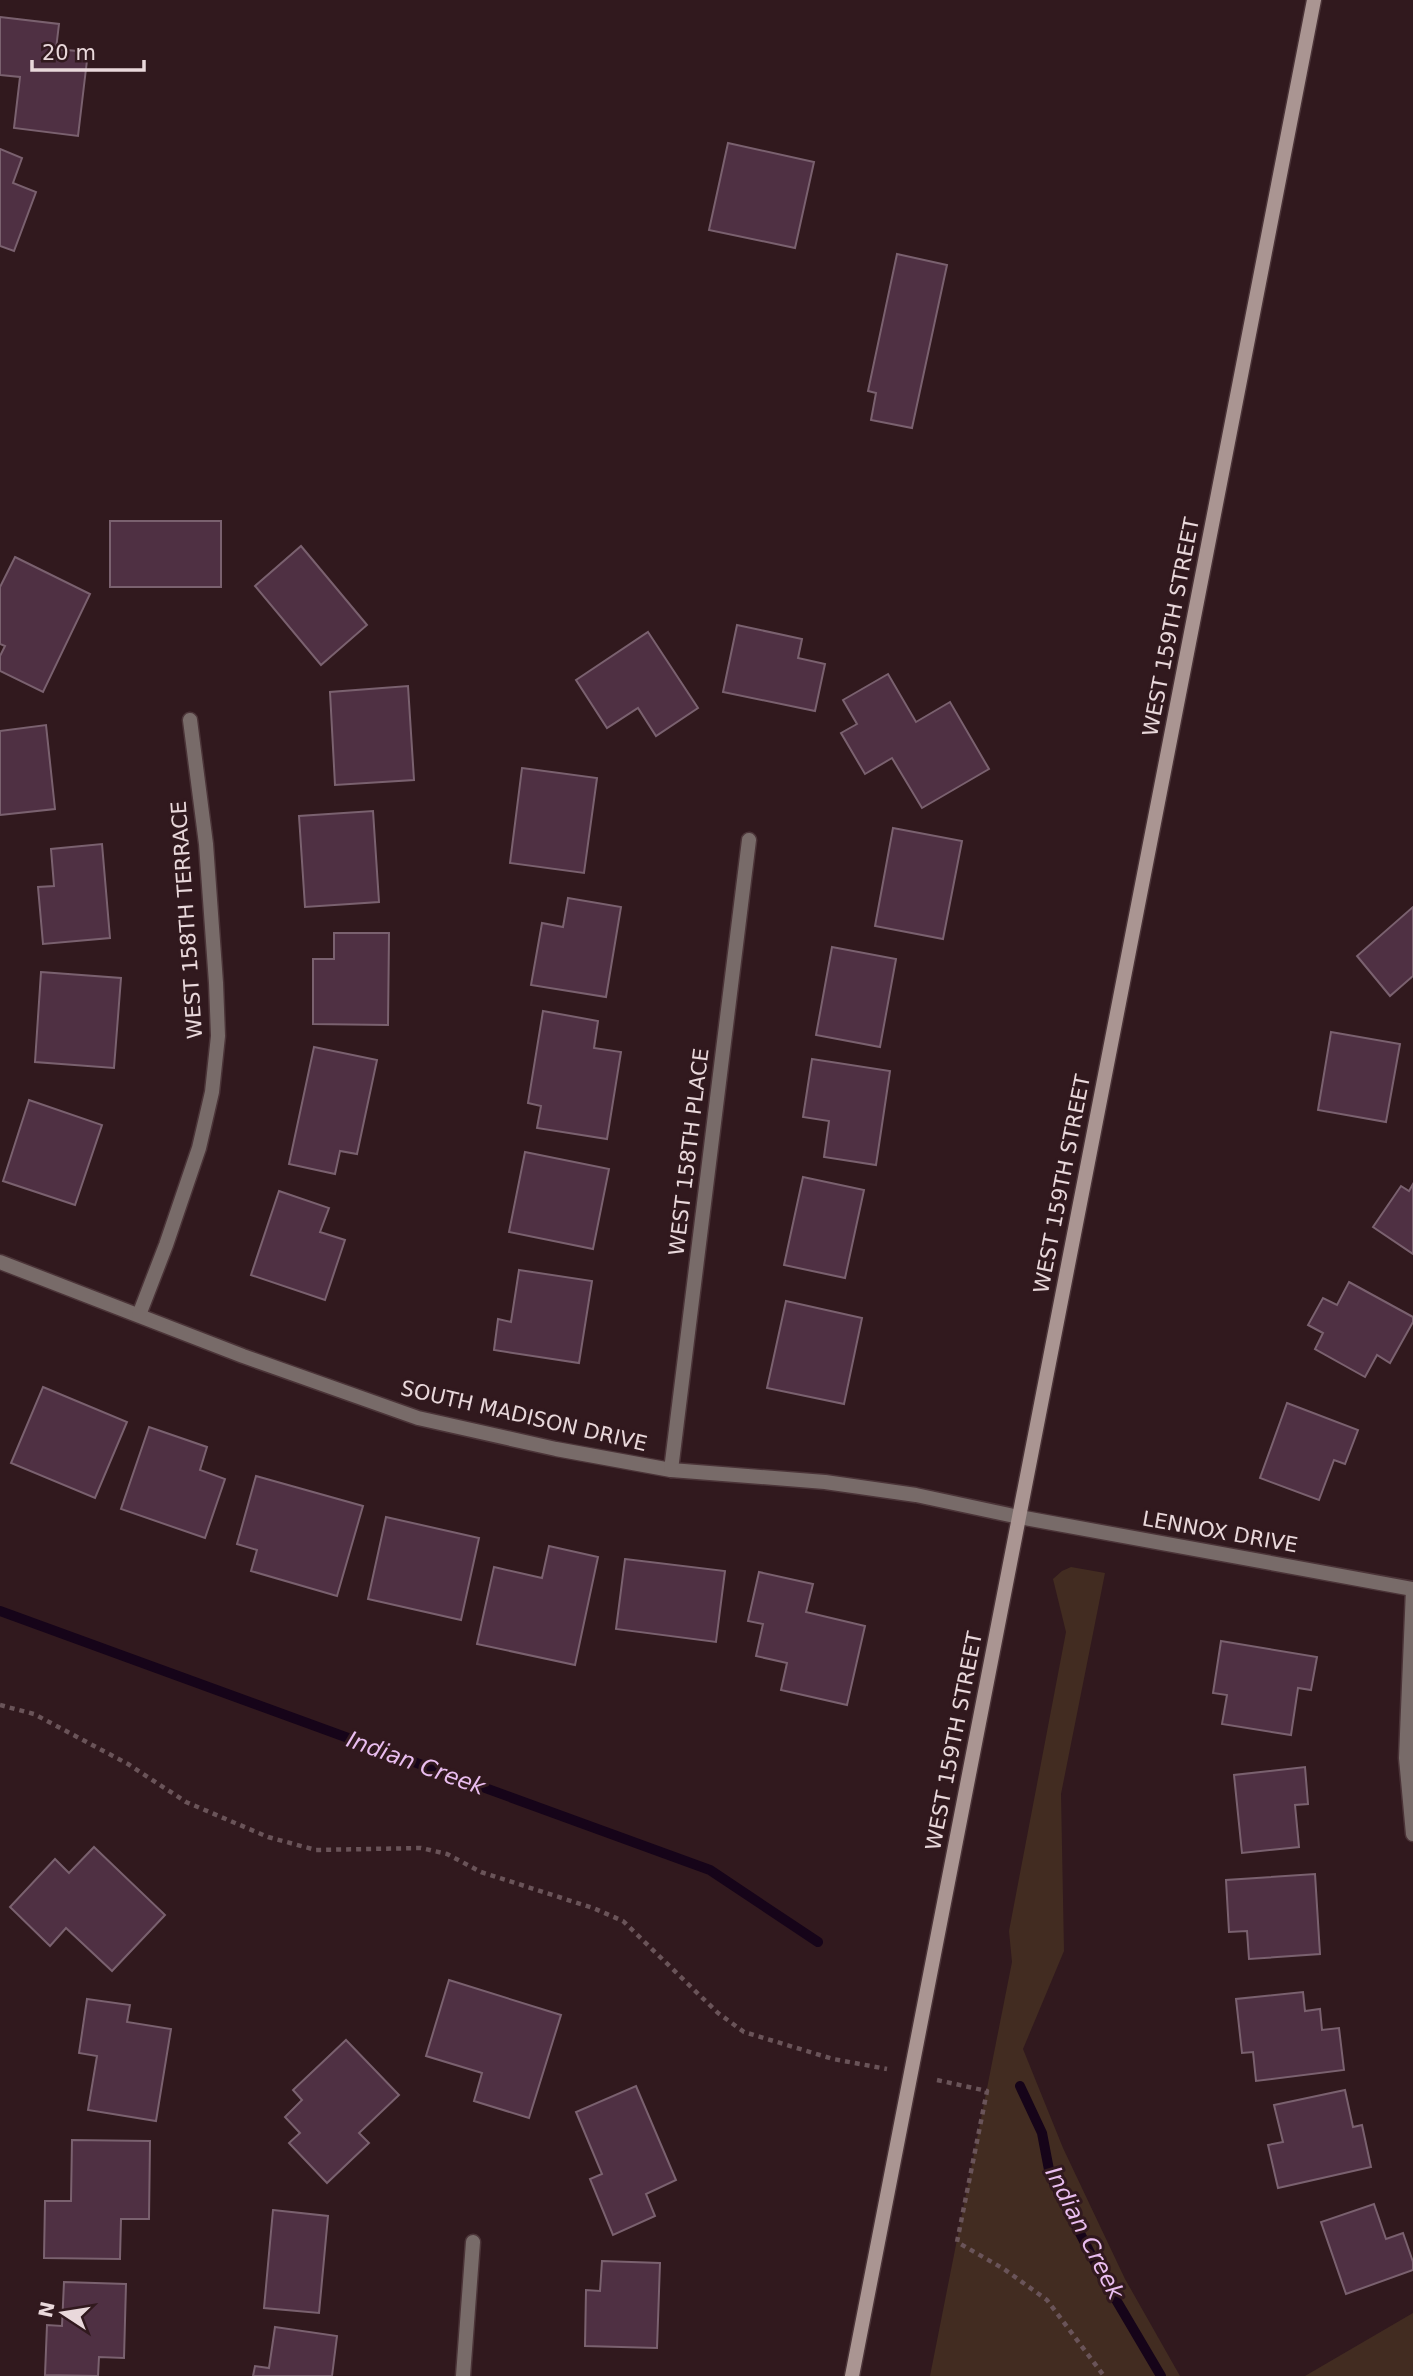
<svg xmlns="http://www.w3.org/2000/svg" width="1413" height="2376" font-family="'DejaVu Sans',sans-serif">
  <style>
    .green { fill: #422c21 }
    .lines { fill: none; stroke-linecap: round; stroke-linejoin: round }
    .stream { stroke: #160419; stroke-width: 10 }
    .building { fill: #4f3043; stroke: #7a616f; stroke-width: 2 }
    .minor-casing { stroke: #4b3438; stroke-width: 17 }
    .secondary-casing { stroke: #4b3438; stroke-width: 17 }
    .path { stroke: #6a5459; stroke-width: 4.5; stroke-dasharray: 5 5; stroke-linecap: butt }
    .minor { stroke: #786b69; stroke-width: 14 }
    .secondary { stroke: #aa9592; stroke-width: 14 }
    .labels { text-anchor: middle; stroke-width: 6; stroke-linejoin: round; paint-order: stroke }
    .street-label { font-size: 21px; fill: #e9d8db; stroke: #31191e }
    .water-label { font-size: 23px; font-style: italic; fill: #e9bdef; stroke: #31191e }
  </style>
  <rect width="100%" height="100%" fill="#31191e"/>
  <!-- green -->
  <g class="green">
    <path d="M 1071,1567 L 1105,1573 L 1061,1794 L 1064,1951 L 1023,2049 L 1063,2148 L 1125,2279 L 1180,2376 L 930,2376 L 1012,1962 L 1009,1931 L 1066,1632 L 1053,1579 L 1062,1571 Z"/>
    <path d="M 1413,2313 L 1413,2376 L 1305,2376 Z"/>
  </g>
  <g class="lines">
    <!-- stream -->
    <g class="stream">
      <path d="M 0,1611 L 710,1870 L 818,1942"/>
      <path d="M 1020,2086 L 1042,2133 L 1050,2175 L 1102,2276 L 1161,2376"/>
    </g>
  </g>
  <!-- building -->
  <g class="building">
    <path d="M 0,17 L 59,24 L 56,49 L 88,52 L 78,136 L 14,128 L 20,77 L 0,75 Z"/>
    <path d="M 728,143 L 814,162 L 795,248 L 709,230 Z"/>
    <path d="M 0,149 L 22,158 L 13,183 L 36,192 L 14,251 L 0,246 Z"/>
    <path d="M 897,254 L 947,265 L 912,428 L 871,420 L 876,393 L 868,391 Z"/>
    <rect x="110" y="521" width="111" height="66"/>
    <path d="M 301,546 L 367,625 L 321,665 L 255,586 Z"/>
    <path d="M 15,557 L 90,594 L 43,692 L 0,671 L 0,656 L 5,646 L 0,644 L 0,587 Z"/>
    <path d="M 737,625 L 802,639 L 798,658 L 825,664 L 815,711 L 723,692 Z"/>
    <path d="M 648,632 L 698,708 L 656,736 L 638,708 L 607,728 L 576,680 Z"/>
    <path d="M 888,674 L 916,722 L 950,702 L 989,769 L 922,808 L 892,758 L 865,774 L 841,733 L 857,724 L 843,700 Z"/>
    <path d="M 408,686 L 414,780 L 335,785 L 330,692 Z"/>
    <path d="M 46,725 L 55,809 L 0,815 L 0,731 Z"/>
    <path d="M 522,768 L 597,778 L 584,873 L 510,863 Z"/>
    <path d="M 373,811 L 379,902 L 305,907 L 299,816 Z"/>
    <path d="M 893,828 L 962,841 L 943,939 L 875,926 Z"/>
    <path d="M 102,844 L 110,938 L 43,944 L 38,887 L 54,886 L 51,849 Z"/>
    <path d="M 568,898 L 621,907 L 606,997 L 531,985 L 542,923 L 563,927 Z"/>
    <path d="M 1413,907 L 1413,976 L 1390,996 L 1357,956 Z"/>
    <path d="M 334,933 L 389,933 L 388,1025 L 313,1024 L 313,959 L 334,959 Z"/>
    <path d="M 832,947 L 896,959 L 880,1047 L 816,1035 Z"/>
    <path d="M 41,972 L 121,978 L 114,1068 L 35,1062 Z"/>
    <path d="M 543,1011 L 598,1021 L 594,1048 L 621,1052 L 607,1139 L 537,1128 L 541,1106 L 528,1103 Z"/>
    <path d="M 1331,1032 L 1400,1044 L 1386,1122 L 1318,1110 Z"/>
    <path d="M 314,1047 L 377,1060 L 357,1154 L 340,1151 L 335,1174 L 289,1164 Z"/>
    <path d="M 812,1059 L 890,1071 L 876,1165 L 824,1157 L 829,1121 L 803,1117 Z"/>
    <path d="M 29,1100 L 102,1125 L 75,1205 L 3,1181 Z"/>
    <path d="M 525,1152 L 609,1169 L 593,1249 L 509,1232 Z"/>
    <path d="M 803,1177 L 864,1190 L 845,1278 L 784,1265 Z"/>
    <path d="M 1413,1184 L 1413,1254 L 1373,1227 L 1401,1186 L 1409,1191 Z"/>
    <path d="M 279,1191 L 329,1208 L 320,1232 L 345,1240 L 325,1300 L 251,1275 Z"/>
    <path d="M 519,1270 L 592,1281 L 579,1363 L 494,1350 L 498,1319 L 511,1322 Z"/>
    <path d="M 1349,1282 L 1413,1317 L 1413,1322 L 1390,1363 L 1377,1355 L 1365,1377 L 1315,1349 L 1323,1333 L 1308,1325 L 1323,1298 L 1337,1305 Z"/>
    <path d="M 786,1301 L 862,1318 L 844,1404 L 767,1388 Z"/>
    <path d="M 43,1387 L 127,1422 L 95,1498 L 11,1463 Z"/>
    <path d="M 1287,1403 L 1358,1430 L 1345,1464 L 1334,1460 L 1319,1500 L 1260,1478 Z"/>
    <path d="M 149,1427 L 207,1447 L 200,1470 L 225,1479 L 205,1538 L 121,1509 Z"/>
    <path d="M 256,1476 L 363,1506 L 337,1596 L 251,1571 L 257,1550 L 237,1544 Z"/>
    <path d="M 386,1517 L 479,1538 L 461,1620 L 368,1599 Z"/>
    <path d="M 549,1546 L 598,1557 L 575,1665 L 477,1644 L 494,1567 L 542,1578 Z"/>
    <path d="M 625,1559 L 725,1571 L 716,1642 L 616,1629 Z"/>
    <path d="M 759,1572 L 813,1584 L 806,1612 L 865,1626 L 847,1705 L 781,1690 L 787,1663 L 756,1656 L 763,1624 L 748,1621 Z"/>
    <path d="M 1221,1641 L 1317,1657 L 1311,1690 L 1298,1688 L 1291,1735 L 1222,1724 L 1227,1695 L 1213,1693 Z"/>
    <path d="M 1305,1767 L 1308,1804 L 1295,1805 L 1299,1847 L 1242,1853 L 1234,1775 Z"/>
    <path d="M 94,1847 L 165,1915 L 112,1971 L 66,1928 L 50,1946 L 10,1907 L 55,1859 L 69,1873 Z"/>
    <path d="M 1315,1874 L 1320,1954 L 1249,1959 L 1247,1931 L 1229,1932 L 1226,1880 Z"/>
    <path d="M 449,1980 L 561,2015 L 529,2118 L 474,2101 L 482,2073 L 426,2056 Z"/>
    <path d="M 1303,1992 L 1305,2011 L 1320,2009 L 1322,2030 L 1339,2028 L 1344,2070 L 1256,2081 L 1253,2052 L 1242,2053 L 1236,1999 Z"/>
    <path d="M 87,1999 L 130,2005 L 127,2022 L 171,2029 L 156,2121 L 88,2110 L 97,2056 L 79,2053 Z"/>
    <path d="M 346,2040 L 399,2095 L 359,2133 L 369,2143 L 327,2183 L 289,2143 L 300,2133 L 285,2117 L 302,2100 L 293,2090 Z"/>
    <path d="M 636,2086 L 676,2180 L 646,2194 L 655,2216 L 613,2235 L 590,2179 L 602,2174 L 576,2112 Z"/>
    <path d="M 1345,2090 L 1353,2127 L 1362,2125 L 1371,2167 L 1278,2188 L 1268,2145 L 1283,2142 L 1274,2105 Z"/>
    <path d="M 72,2140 L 150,2141 L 149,2219 L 121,2219 L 120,2259 L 44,2258 L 45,2201 L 71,2201 Z"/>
    <path d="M 1374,2204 L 1386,2239 L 1403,2233 L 1413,2262 L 1413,2270 L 1346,2294 L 1321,2222 Z"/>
    <path d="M 273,2210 L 328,2216 L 319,2313 L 264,2308 Z"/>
    <path d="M 602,2261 L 660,2263 L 657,2348 L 585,2346 L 586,2290 L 600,2291 Z"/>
    <path d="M 64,2282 L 126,2284 L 124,2358 L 99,2357 L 98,2376 L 45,2375 L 47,2325 L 62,2326 Z"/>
    <path d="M 275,2327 L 337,2336 L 332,2376 L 253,2376 L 255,2366 L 269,2368 Z"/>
  </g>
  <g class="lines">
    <!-- minor casing -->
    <g class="minor-casing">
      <g id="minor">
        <path d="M 0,1262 L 243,1356 L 418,1418 L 556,1449 L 671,1470 L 825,1482 L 916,1495 L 1019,1517 L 1413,1589"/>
        <path d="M 139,1315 L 166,1245 L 199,1148 L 212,1092 L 218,1036 L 216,983 L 206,844 L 190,720"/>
        <path d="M 671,1470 L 749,840"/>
        <path d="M 1413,1589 L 1406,1758 L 1413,1834"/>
        <path d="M 463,2376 L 473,2242"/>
      </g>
    </g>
    <!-- secondary casing -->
    <g class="secondary-casing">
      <path id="secondary" d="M 852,2376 L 1314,0"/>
    </g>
    <!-- path -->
    <g class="path">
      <path d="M 0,1705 L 34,1714 L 128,1764 L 186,1802 L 268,1837 L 316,1850 L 421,1848 L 447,1854 L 481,1872 L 593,1908 L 623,1921 L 718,2013 L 744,2032 L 833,2059 L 887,2069"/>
      <path d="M 937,2080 L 987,2091 L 957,2242 L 1004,2269 L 1047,2300 L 1104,2376"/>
    </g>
    <!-- minor -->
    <use href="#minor" class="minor"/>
    <!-- secondary -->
    <use href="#secondary" class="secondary"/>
  </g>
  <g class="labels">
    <!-- street labels -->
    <g class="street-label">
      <text transform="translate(1171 627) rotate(-79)" y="7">WEST 159TH STREET</text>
      <text transform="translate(187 920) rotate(-94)" y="7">WEST 158TH TERRACE</text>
      <text transform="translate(689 1152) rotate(-83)" y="7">WEST 158TH PLACE</text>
      <text transform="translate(1062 1184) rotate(-79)" y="7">WEST 159TH STREET</text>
      <text transform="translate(524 1416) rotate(13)" y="7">SOUTH MADISON DRIVE</text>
      <text transform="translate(1220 1532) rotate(10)" y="7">LENNOX DRIVE</text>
      <text transform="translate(954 1741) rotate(-79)" y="7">WEST 159TH STREET</text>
    </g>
    <!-- water labels -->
    <g class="water-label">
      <text transform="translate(416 1763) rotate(20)" y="8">Indian Creek</text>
      <text transform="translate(1085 2233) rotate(63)" y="8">Indian Creek</text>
    </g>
  </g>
  <!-- north arrow -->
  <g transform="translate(63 2313) rotate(282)" stroke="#31191e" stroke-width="5" paint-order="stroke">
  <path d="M0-5L12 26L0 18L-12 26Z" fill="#e9d8db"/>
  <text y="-10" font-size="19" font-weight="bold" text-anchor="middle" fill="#e9d8db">N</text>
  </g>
  <!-- scale -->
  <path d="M32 60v10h112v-10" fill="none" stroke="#e9d8db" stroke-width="3.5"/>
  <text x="42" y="60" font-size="21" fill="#e9d8db" stroke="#31191e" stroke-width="5" paint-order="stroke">20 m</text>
</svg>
